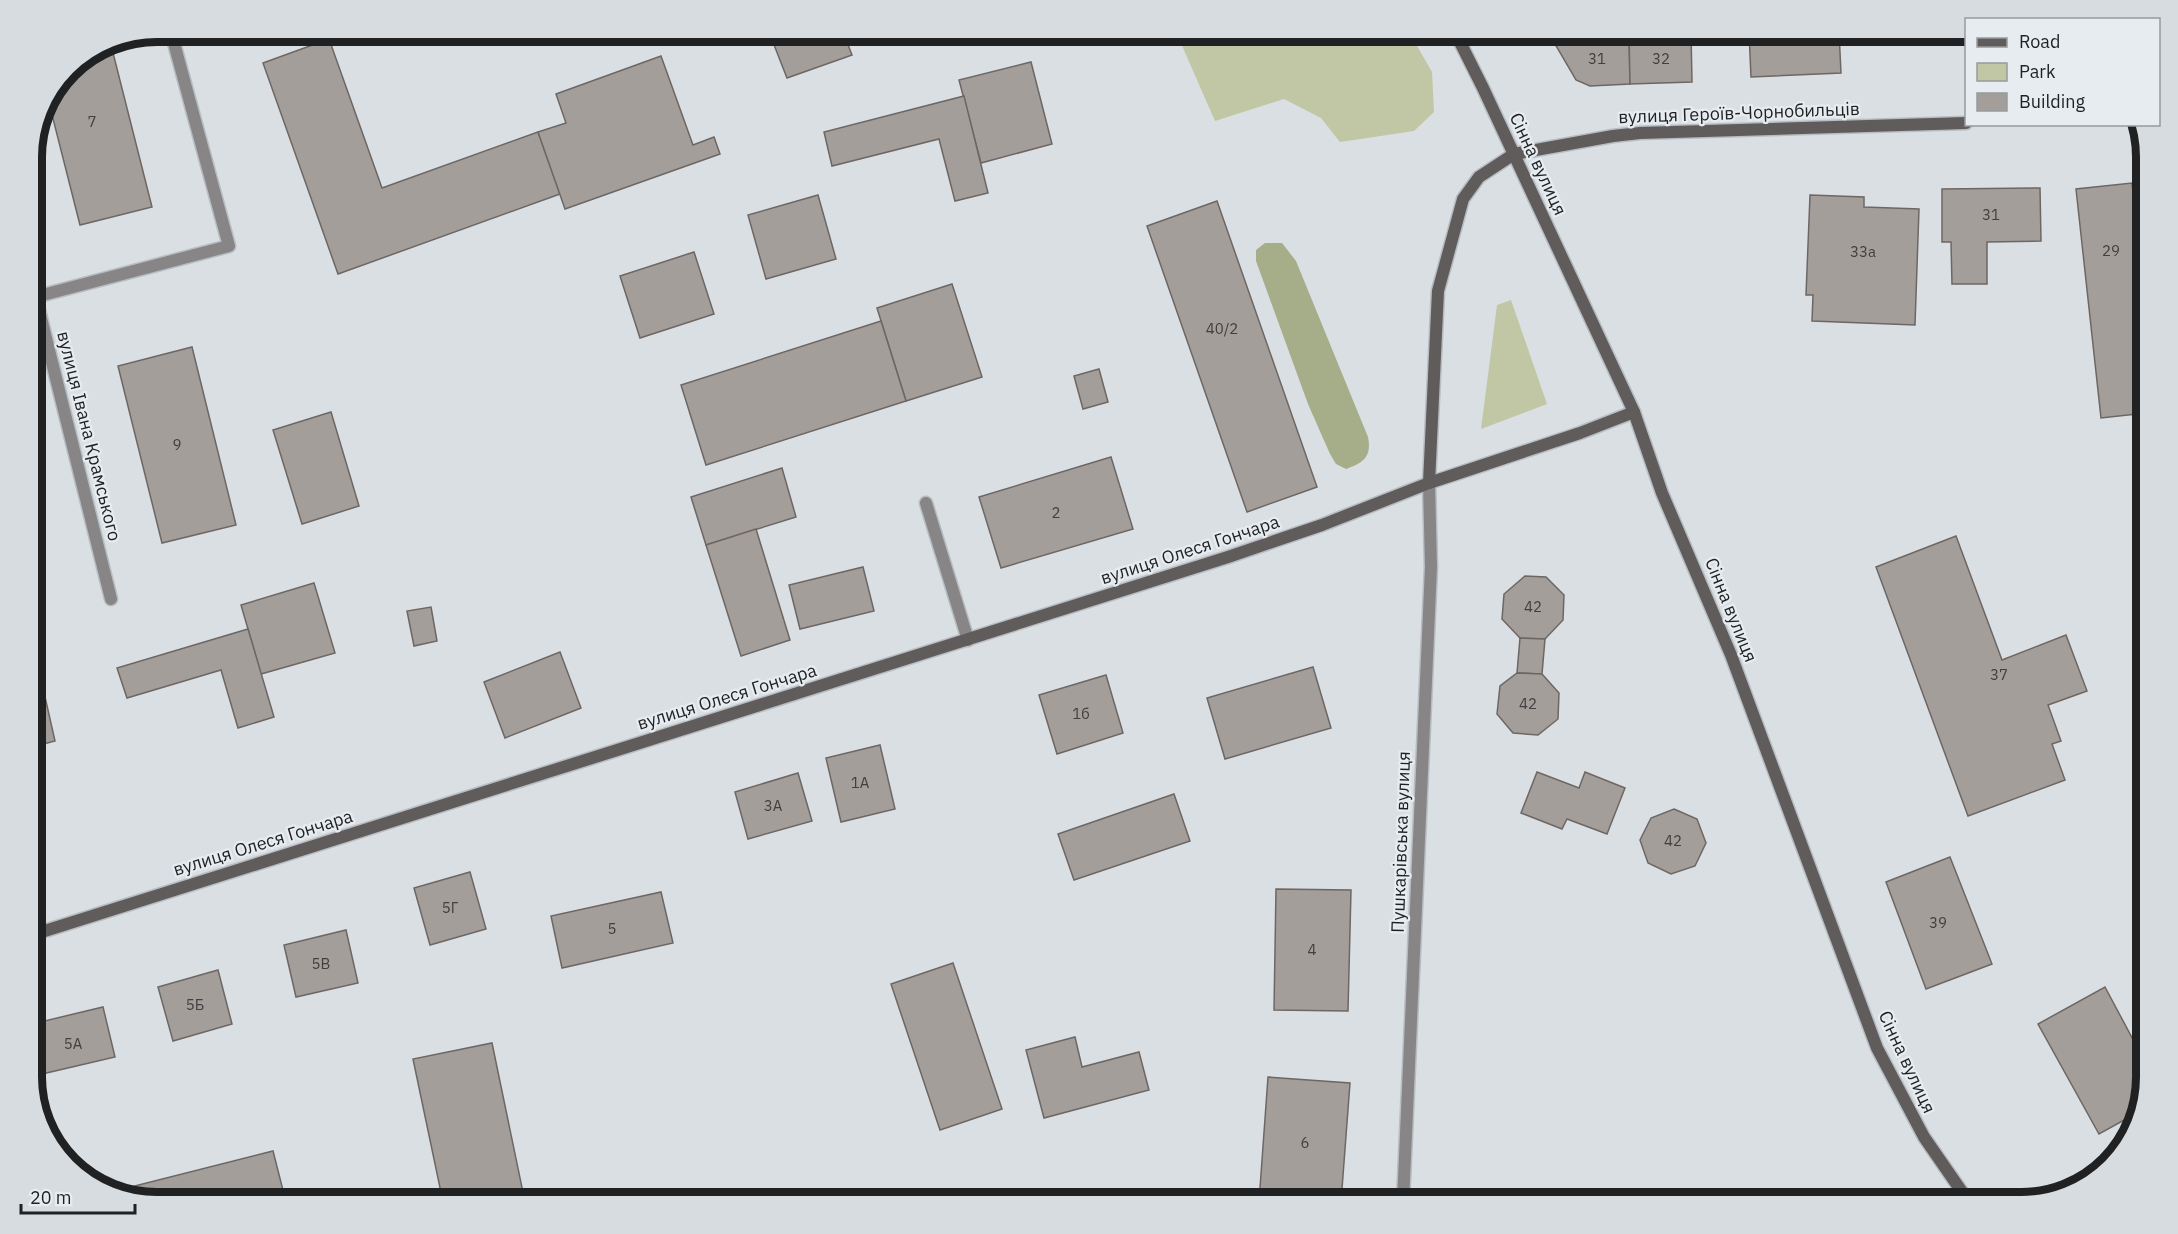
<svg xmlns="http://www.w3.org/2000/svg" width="2178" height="1234" font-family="'IBM Plex Sans',sans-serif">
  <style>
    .green { fill: #c1c7a4 }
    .forest { fill: #a6ad89 }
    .building { fill: #a49e9b; stroke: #6d6764; stroke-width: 1.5 }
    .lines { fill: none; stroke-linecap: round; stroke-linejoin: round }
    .lane-casing { stroke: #b8bdc1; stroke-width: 15 }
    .street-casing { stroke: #b8bdc1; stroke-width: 15 }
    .secondary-casing { stroke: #b8bdc1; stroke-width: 15 }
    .lane { stroke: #888586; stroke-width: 12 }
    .street { stroke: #888586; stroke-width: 12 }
    .secondary { stroke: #605c5c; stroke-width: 12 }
    .labels { text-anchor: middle; stroke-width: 4.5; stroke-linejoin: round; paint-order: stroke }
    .number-label { font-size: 15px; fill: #404040 }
    .street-label { font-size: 18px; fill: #1f2122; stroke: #e7ecf1 }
    .rim { fill: none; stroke: #1f2122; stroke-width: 8 }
  </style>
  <rect width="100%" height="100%" fill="#dadfe4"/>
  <!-- green -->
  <g class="green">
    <path d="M 1176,32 L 1409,32 L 1432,72 L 1434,112 L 1414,131 L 1340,142 L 1321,118 L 1284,99 L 1215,121 Z"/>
    <path d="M 1511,300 L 1547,404 L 1481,429 L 1497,305 Z"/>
  </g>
  <!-- forest -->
  <path class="forest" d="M 1265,243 L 1282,243 L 1296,261 L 1368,437 C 1372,457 1363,463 1346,469 L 1336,464 L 1330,454 L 1308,404 L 1256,261 L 1256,250 Z"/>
  <!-- building -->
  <g class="building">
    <path d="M 769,32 L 843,32 L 852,55 L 787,78 Z"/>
    <path d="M 1548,32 L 1609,32 L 1613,37 L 1629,37 L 1630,84 L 1590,86 L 1576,80 Z"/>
    <path d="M 1629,32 L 1691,32 L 1692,82 L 1630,84 Z"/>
    <path d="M 1749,32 L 1839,32 L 1841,73 L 1751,77 Z"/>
    <path d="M 329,39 L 382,188 L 538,132 L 560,194 L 338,274 L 263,63 Z"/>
    <path d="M 110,41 L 152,207 L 80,225 L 48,99 L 69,68 Z"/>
    <path d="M 661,56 L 693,145 L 714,137 L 720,154 L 565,209 L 538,132 L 566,123 L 556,94 Z"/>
    <path d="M 1031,62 L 1052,144 L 981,163 L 959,80 Z"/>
    <path d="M 964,96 L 988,193 L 955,201 L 939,139 L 832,166 L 824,132 Z"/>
    <path d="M 2132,183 L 2146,314 L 2146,413 L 2101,418 L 2076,189 Z"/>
    <path d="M 2040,188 L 2041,241 L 1987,242 L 1987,284 L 1952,284 L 1951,242 L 1942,242 L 1942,189 Z"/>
    <path d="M 818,195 L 836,259 L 766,279 L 748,215 Z"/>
    <path d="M 1810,195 L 1864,197 L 1864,207 L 1919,209 L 1915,325 L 1812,321 L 1813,295 L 1806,295 Z"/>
    <path d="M 1217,201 L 1317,487 L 1247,512 L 1147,226 Z"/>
    <path d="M 694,252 L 714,314 L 640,338 L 620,276 Z"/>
    <path d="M 952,284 L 982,377 L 906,401 L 877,308 Z"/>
    <path d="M 881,321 L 906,401 L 706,465 L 681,385 Z"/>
    <path d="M 192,347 L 236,525 L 162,543 L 118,366 Z"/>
    <path d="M 1099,369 L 1108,402 L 1083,409 L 1074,376 Z"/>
    <path d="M 331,412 L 359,506 L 302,524 L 273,430 Z"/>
    <path d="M 1111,457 L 1133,529 L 1001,568 L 979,497 Z"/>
    <path d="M 782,468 L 796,517 L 706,545 L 691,497 Z"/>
    <path d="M 756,529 L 790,640 L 741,656 L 706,545 Z"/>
    <path d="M 1956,536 L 2002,660 L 2066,635 L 2087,691 L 2048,705 L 2061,741 L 2052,744 L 2065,780 L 1968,816 L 1876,567 Z"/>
    <path d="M 863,567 L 874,611 L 800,629 L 789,585 Z"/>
    <path d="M 1525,576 L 1546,577 L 1564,595 L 1563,620 L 1545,639 L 1520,638 L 1502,619 L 1504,594 Z"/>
    <path d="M 314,583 L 335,653 L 261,674 L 241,605 Z"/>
    <path d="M 431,607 L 437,641 L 414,646 L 407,611 Z"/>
    <path d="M 248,629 L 274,717 L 238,728 L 221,670 L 127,698 L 117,668 Z"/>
    <path d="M 1520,638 L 1545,639 L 1542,674 L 1517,673 Z"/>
    <path d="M 560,652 L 581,708 L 505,738 L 484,682 Z"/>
    <path d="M 1313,667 L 1331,728 L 1225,759 L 1207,698 Z"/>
    <path d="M 1517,673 L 1542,674 L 1559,693 L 1558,719 L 1538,735 L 1513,733 L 1497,714 L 1500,686 Z"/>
    <path d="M 1106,675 L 1123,733 L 1057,754 L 1039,695 Z"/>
    <path d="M 43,688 L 55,741 L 32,747 L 32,690 Z"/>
    <path d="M 880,745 L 895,809 L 841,822 L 826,758 Z"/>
    <path d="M 1537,772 L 1579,788 L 1585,772 L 1625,788 L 1607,834 L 1567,819 L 1562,829 L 1521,813 Z"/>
    <path d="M 798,773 L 812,821 L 748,839 L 735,792 Z"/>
    <path d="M 1174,794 L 1190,841 L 1074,880 L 1058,834 Z"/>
    <path d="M 1674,809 L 1697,819 L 1706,843 L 1695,866 L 1671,874 L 1648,863 L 1640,840 L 1651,818 Z"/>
    <path d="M 1950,857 L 1992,964 L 1926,989 L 1886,882 Z"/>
    <path d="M 470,872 L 486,929 L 430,945 L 414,888 Z"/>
    <path d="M 1276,889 L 1351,890 L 1348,1011 L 1274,1010 Z"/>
    <path d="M 661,892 L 673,943 L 562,968 L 551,916 Z"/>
    <path d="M 346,930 L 358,983 L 296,997 L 284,945 Z"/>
    <path d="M 953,963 L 1002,1109 L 940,1130 L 891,984 Z"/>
    <path d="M 218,970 L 232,1024 L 173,1041 L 158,987 Z"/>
    <path d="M 2105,987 L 2146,1064 L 2146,1077 L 2137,1113 L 2099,1134 L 2038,1024 Z"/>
    <path d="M 103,1007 L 115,1057 L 42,1074 L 32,1024 Z"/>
    <path d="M 1075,1037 L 1082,1067 L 1139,1052 L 1149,1090 L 1044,1118 L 1026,1050 Z"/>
    <path d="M 492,1043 L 525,1202 L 443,1202 L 413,1059 Z"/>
    <path d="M 1268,1077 L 1350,1083 L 1341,1202 L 1259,1202 Z"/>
    <path d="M 273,1151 L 286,1202 L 157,1202 L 115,1191 Z"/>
  </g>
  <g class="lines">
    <!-- lane casing -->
    <g class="lane-casing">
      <g id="lane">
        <path d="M 35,297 L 229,246 L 171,32"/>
        <path d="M 926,503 L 968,640"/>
      </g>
    </g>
    <!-- street casing -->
    <g class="street-casing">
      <g id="street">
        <path d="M 32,282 L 111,599"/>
        <path d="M 1403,1202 L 1431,567 L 1429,483"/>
      </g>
    </g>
    <!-- secondary casing -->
    <g class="secondary-casing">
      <g id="secondary">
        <path d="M 1455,32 L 1483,88 L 1634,412 L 1662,493 L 1731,655 L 1877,1048 L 1924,1137 L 1969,1202"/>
        <path d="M 1429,483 L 1438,291 L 1463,199 L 1479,177 L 1514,154 L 1613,136 L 1640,133 L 1966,123"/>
        <path d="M 32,935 L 1228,557 L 1322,525 L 1429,483 L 1580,433 L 1634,412"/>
      </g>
    </g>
    <!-- lane -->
    <use href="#lane" class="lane"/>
    <!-- street -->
    <use href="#street" class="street"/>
    <!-- secondary -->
    <use href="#secondary" class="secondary"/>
  </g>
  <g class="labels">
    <!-- number labels -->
    <g class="number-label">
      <text x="1597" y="64">31</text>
      <text x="1661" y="64">32</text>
      <text x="92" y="127">7</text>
      <text x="1991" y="220">31</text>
      <text x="2111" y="256">29</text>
      <text x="1863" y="257">33а</text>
      <text x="1222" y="334">40/2</text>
      <text x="177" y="450">9</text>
      <text x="1056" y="518">2</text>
      <text x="1533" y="612">42</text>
      <text x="1999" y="680">37</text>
      <text x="1528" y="709">42</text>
      <text x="1081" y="719">1б</text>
      <text x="860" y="788">1А</text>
      <text x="773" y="811">3А</text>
      <text x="1673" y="846">42</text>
      <text x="450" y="913">5Г</text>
      <text x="1938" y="928">39</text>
      <text x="612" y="934">5</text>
      <text x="1312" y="955">4</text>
      <text x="321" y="969">5В</text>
      <text x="195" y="1010">5Б</text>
      <text x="73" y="1049">5А</text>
      <text x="1305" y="1148">6</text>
    </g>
    <!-- street labels -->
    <g class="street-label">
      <text transform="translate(1739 113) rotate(-2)" y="6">вулиця Героїв-Чорнобильців</text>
      <text transform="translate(1538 164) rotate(65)" y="6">Сінна вулиця</text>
      <text transform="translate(89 436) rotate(76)" y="6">вулиця Івана Крамського</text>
      <text transform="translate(1190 550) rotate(-18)" y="6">вулиця Олеся Гончара</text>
      <text transform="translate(1731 610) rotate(68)" y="6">Сінна вулиця</text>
      <text transform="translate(727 697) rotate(-17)" y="6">вулиця Олеся Гончара</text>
      <text transform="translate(1401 842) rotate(-88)" y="6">Пушкарівська вулиця</text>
      <text transform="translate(263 843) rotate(-17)" y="6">вулиця Олеся Гончара</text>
      <text transform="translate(1907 1062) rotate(65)" y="6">Сінна вулиця</text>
    </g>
  </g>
  <!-- crop -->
  <path d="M0 0H2178V1234H0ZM157 42H2021A115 115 0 0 1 2136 157V1077A115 115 0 0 1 2021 1192H157A115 115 0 0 1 42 1077V157A115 115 0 0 1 157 42Z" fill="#d7dce0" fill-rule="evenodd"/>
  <path class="rim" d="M157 42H2021A115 115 0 0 1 2136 157V1077A115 115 0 0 1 2021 1192H157A115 115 0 0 1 42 1077V157A115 115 0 0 1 157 42Z"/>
  <!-- legend -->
  <rect x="1965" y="18" width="195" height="108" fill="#e7ecf1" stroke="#979b9e" stroke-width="1.5"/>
  <rect x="1977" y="38" width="30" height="9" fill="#605c5c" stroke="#979b9e" stroke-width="1.5"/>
  <text x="2019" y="48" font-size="18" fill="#1f2122">Road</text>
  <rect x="1977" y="63" width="30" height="18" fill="#c1c7a4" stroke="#979b9e" stroke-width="1.5"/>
  <text x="2019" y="78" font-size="18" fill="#1f2122">Park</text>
  <rect x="1977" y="93" width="30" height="18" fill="#a49e9b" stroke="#979b9e" stroke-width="1.5"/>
  <text x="2019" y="108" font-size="18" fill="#1f2122">Building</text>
  <!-- scale -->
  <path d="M21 1204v9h114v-9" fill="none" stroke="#1f2122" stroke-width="3"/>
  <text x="30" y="1204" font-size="18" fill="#1f2122" stroke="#e7ecf1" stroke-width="4.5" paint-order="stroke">20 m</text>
</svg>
